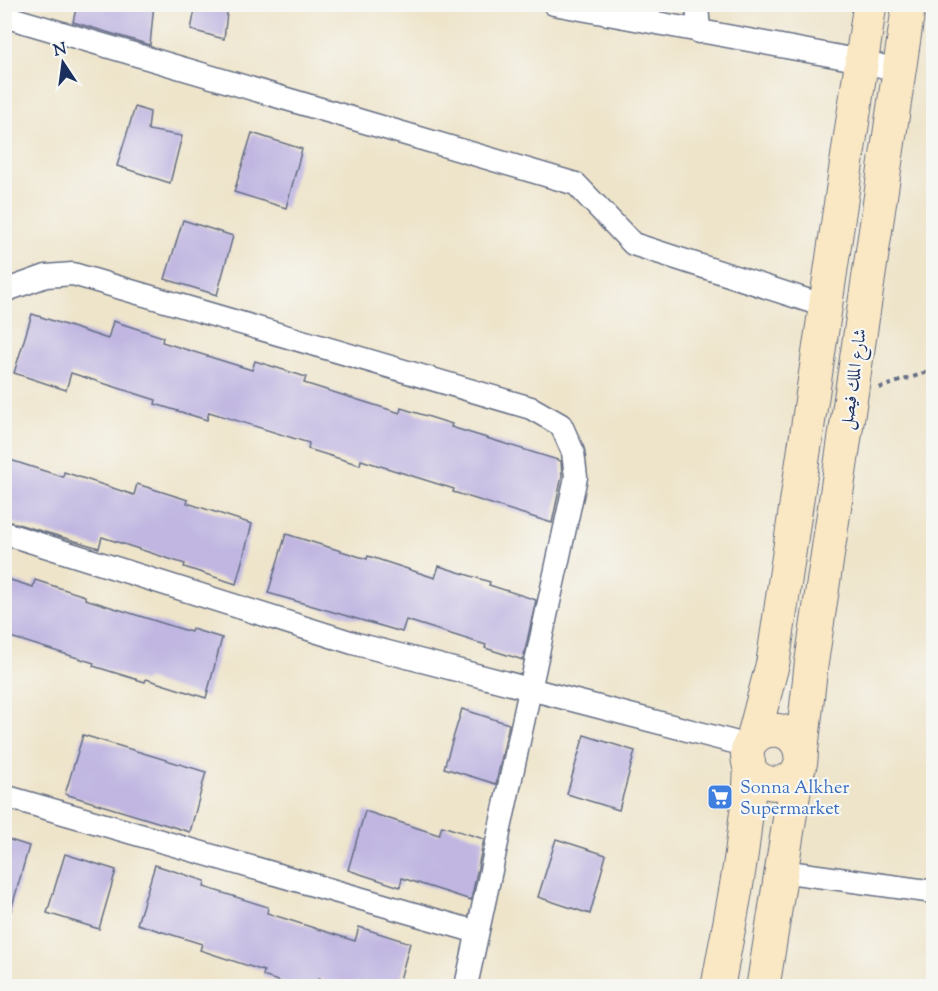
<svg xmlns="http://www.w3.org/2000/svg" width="938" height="991" font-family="'Sorts Mill Goudy',Amiri,serif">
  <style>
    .building { fill: #c0b6e1 }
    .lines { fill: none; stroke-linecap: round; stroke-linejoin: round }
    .street-casing { stroke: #656e84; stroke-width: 25 }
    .secondary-casing { stroke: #656e84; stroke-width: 35 }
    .path { stroke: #656e84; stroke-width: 4; stroke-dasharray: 4.5 4.5; stroke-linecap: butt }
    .street { stroke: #fff; stroke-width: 22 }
    .secondary { stroke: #fae7c3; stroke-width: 33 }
    .labels { text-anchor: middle; stroke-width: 4.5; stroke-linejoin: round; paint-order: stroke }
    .street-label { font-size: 18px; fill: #1b2f5e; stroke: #f6f6f2 }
    .shop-label { font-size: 18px; fill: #366cbe; stroke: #f6f6f2; text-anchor: start }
  </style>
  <rect width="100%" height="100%" fill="#f6f6f2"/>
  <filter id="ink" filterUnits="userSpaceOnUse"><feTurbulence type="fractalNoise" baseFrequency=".0167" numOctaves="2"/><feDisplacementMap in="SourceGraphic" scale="12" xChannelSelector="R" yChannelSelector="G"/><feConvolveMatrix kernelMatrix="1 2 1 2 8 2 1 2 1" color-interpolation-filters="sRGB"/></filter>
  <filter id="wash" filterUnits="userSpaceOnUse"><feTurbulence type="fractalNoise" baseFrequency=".008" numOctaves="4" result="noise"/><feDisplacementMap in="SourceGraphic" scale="24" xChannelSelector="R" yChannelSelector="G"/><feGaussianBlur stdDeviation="1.35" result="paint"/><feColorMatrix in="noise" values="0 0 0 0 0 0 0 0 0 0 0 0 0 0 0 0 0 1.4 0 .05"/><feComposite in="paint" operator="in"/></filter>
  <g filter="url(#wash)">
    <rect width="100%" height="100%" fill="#eee4ca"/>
    <g id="blocks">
      <!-- building -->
      <g class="building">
        <path d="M 77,4 L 154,4 L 150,45 L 73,22 Z"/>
        <path d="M 196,4 L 228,4 L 224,39 L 191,30 Z"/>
        <path d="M 135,107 L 150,112 L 148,130 L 182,136 L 170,183 L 117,166 Z"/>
        <path d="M 252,133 L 302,149 L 286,208 L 234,192 Z"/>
        <path d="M 183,220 L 233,236 L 217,295 L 165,279 Z"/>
        <path d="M 32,314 L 108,339 L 113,321 L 163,337 L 162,342 L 252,370 L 255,361 L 306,377 L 304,383 L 400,413 L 401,408 L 452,424 L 451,427 L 561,461 L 562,476 L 552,523 L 453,492 L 454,489 L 361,460 L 360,465 L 308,449 L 309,443 L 209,412 L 207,420 L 155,404 L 156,400 L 71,373 L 66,390 L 14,373 Z"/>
        <path d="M 4,458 L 63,477 L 64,472 L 134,495 L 137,484 L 188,500 L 187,503 L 252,524 L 236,584 L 184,567 L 185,564 L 102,537 L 99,548 L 4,520 Z"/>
        <path d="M 286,534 L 367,559 L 368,556 L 435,578 L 439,566 L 490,582 L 489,585 L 536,600 L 523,660 L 485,648 L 486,645 L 406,620 L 402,632 L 268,593 Z"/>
        <path d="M 4,578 L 33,587 L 35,580 L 85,596 L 85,599 L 191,632 L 192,629 L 222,638 L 206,698 L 146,679 L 145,682 L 93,666 L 94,663 L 4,635 Z"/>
        <path d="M 462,709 L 509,724 L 496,784 L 444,768 Z"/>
        <path d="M 83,735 L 206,772 L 190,832 L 65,794 Z"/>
        <path d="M 584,735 L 635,751 L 619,810 L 567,794 Z"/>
        <path d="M 365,811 L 439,835 L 442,826 L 484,839 L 471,900 L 402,878 L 400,887 L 348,870 Z"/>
        <path d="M 4,838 L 29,846 L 10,914 L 4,914 Z"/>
        <path d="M 556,839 L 606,855 L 590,914 L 538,897 Z"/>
        <path d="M 65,854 L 116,870 L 99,929 L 47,913 Z"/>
        <path d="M 155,865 L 205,881 L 204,887 L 268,907 L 267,913 L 355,941 L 359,927 L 410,943 L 398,987 L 343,987 L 319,979 L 317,987 L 295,987 L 263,976 L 264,971 L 200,950 L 202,944 L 137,924 Z"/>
      </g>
    </g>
  </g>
  <g filter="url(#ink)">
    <use href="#blocks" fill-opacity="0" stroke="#656e84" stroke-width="1.5"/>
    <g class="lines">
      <!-- street casing -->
      <g class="street-casing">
        <g id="street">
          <path d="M 554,4 L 862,61 L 900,71"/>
          <path d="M 697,4 L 699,32"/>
          <path d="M 4,16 L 576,184 L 633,244 L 825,306"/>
          <path d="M 4,291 L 46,276 L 73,274 L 531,408 L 561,425 L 573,452 L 576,477 L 466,986"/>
          <path d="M 4,533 L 353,643 L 749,746"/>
          <path d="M 4,796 L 477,932"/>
          <path d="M 781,871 L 934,892"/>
        </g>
      </g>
      <!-- secondary casing -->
      <g class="secondary-casing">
        <g id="secondary">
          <path d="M 753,739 L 773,662 L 870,4"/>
          <path d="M 801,755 L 811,666 L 909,4"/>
          <path d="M 718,986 C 727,933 740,879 745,824 C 747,808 750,791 750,775 C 751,765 745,758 748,748 C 756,726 788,724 798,745 C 812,775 775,798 751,772"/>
          <path d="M 763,986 L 797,772"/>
        </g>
      </g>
      <!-- path -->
      <path class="path" d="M 879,388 L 934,370"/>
      <!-- street -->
      <use href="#street" class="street"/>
      <!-- secondary -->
      <use href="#secondary" class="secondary"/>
    </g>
  </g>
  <!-- icons -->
  <defs>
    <g id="supermarket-square" transform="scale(1.35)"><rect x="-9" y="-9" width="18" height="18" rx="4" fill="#3f7fe0" stroke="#f6f6f2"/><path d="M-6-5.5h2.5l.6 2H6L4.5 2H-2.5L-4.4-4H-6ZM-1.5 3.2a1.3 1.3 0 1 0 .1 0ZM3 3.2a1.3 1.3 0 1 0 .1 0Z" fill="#fff"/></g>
  </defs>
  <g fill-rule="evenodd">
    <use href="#supermarket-square" x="720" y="797"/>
  </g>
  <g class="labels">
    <!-- street labels -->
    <g class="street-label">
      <text transform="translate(853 379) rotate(-82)" y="6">شارع الملك فيصل</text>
    </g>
    <!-- shop labels -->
    <g class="shop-label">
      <text x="740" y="793">Sonna Alkher<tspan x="740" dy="21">Supermarket</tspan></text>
    </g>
  </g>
  <!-- margin -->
  <rect width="938" height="991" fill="none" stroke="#f6f6f2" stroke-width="24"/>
  <!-- north arrow -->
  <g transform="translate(63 63) rotate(347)" stroke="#f6f6f2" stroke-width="4.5" paint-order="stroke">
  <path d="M0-4.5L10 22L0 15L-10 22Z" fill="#1b2f5e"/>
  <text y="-9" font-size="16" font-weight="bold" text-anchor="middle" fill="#1b2f5e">N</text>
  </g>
</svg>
